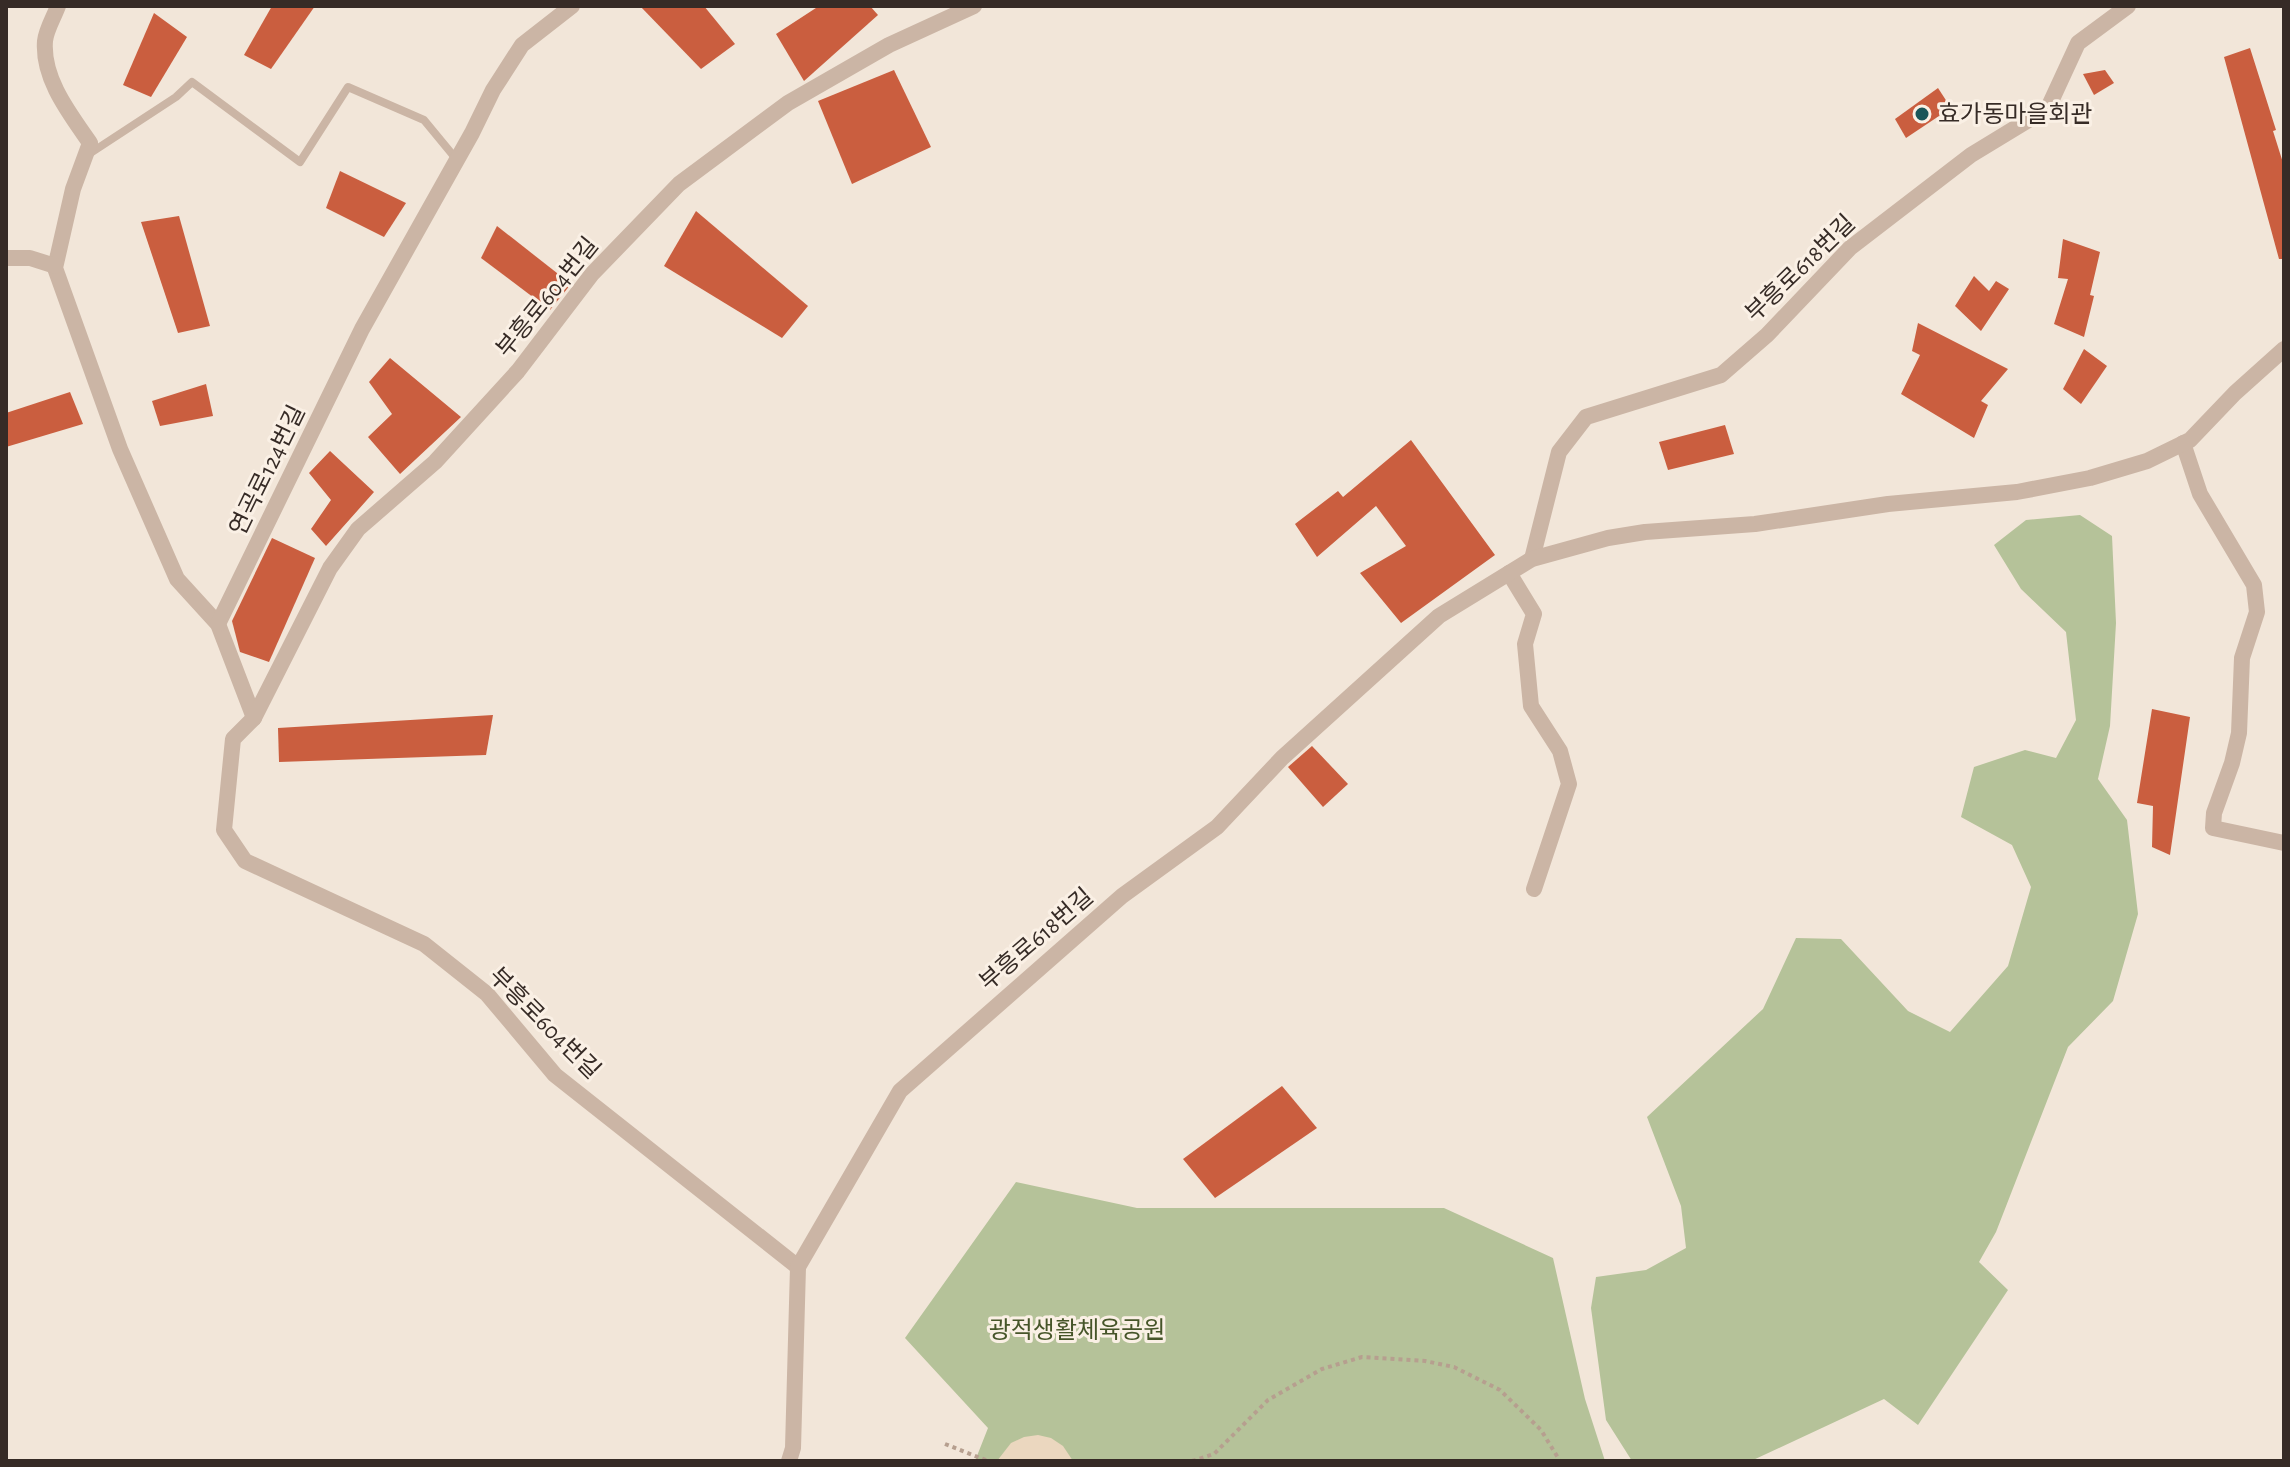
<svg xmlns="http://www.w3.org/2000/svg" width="2290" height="1467" font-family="'Alegreya Sans','Noto Sans KR',sans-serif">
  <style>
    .green { fill: #b5c299 }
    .plaza { fill: #ebd7bf }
    .building { fill: #ca5e3f }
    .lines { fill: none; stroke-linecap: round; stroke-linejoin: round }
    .path { stroke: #b69f8f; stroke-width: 4; stroke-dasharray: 4 4; stroke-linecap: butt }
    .service { stroke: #cbb5a5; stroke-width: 8 }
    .minor { stroke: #cbb5a5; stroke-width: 16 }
    .poi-dot { fill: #1b5659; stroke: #faf0e5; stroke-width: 3 }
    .labels { text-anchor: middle; stroke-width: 6; stroke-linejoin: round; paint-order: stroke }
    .poi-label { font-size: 24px; fill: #362b26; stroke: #faf0e5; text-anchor: start }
    .street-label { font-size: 24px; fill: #362b26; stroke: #faf0e5 }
    .park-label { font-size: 24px; fill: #465529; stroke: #faf0e5 }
  </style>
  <rect width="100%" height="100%" fill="#f2e6d9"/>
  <!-- green -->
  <g class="green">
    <path d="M 2080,515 L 2112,536 L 2116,623 L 2110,726 L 2098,779 L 2127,820 L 2138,914 L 2113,1001 L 2068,1047 L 1996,1232 L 1979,1262 L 2008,1290 L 1918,1425 L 1884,1399 L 1751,1461 L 1632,1461 L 1606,1420 L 1591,1308 L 1596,1277 L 1646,1270 L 1686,1248 L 1681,1206 L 1647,1117 L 1763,1009 L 1796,938 L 1841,939 L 1908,1011 L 1950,1032 L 2008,966 L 2031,887 L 2012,845 L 1961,817 L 1974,767 L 2025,750 L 2056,758 L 2076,720 L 2066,632 L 2021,589 L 1994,545 L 2026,520 Z"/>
    <path d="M 1016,1182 L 1137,1208 L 1444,1208 L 1553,1258 L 1585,1399 L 1605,1461 L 975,1461 L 988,1428 L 905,1338 Z"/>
  </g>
  <!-- plaza -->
  <path class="plaza" d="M 1038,1435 L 1051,1438 L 1063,1446 L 1073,1461 L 997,1461 L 1011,1443 L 1024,1437 Z"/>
  <!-- building -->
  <g class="building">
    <path d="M 272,6 L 315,6 L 271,69 L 244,55 Z"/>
    <path d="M 640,6 L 704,6 L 735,44 L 701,69 Z"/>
    <path d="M 819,6 L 870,6 L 878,15 L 804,81 L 776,34 Z"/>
    <path d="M 154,13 L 187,37 L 151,97 L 123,85 Z"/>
    <path d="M 2250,48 L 2276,130 L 2273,131 L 2284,166 L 2284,259 L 2279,259 L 2224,57 Z"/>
    <path d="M 894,70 L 931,147 L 852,184 L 818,101 Z"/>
    <path d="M 2105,70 L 2114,83 L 2094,95 L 2083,74 Z"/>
    <path d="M 1938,88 L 1951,108 L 1906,138 L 1895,119 Z"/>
    <path d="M 340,171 L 406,203 L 384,237 L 326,208 Z"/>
    <path d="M 696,211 L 808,306 L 782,338 L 664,266 Z"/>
    <path d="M 179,216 L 210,326 L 178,333 L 141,222 Z"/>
    <path d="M 497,226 L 571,284 L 550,310 L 481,258 Z"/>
    <path d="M 2063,239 L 2100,252 L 2090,295 L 2094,296 L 2084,337 L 2054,324 L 2068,279 L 2058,278 Z"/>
    <path d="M 1974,276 L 1989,291 L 1996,281 L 2009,289 L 1981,331 L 1955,306 Z"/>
    <path d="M 1918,323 L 2008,369 L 1981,401 L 1988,405 L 1974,438 L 1901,394 L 1920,355 L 1912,351 Z"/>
    <path d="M 2084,349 L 2107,366 L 2081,404 L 2063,389 Z"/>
    <path d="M 390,358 L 461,417 L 400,474 L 368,437 L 392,414 L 369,382 Z"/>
    <path d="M 206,384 L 213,416 L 160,426 L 152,401 Z"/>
    <path d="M 70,392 L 83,424 L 6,447 L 6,413 Z"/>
    <path d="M 1725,425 L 1734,454 L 1668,470 L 1659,442 Z"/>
    <path d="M 1411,440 L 1495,555 L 1401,623 L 1360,573 L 1406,546 L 1376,506 L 1317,557 L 1295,524 L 1338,491 L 1343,497 Z"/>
    <path d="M 330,451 L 374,492 L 326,546 L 311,529 L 331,500 L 309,473 Z"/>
    <path d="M 272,538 L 315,558 L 269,662 L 240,652 L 232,621 Z"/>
    <path d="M 2152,709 L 2190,717 L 2170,855 L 2152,847 L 2153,806 L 2137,803 Z"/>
    <path d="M 493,715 L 486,755 L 279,762 L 278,728 Z"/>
    <path d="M 1312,746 L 1348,784 L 1323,807 L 1288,767 Z"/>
    <path d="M 1282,1086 L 1317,1128 L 1215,1198 L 1183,1159 Z"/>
  </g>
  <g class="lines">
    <!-- path -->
    <g class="path">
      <path d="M 945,1444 L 988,1461"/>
      <path d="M 1192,1461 L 1214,1454 L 1268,1400 L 1322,1369 L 1362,1357 L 1425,1361 L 1454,1367 L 1500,1390 L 1541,1430 L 1560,1461"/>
    </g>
    <!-- service -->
    <path class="service" d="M 89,154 L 176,97 L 192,82 L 300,162 L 348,87 L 424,120 L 457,160"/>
    <!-- minor -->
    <g class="minor">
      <path d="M 58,6 C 54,17 46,30 45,41 C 42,79 70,114 90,143 L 73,189 L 55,268 L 120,449 L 177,579 L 218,624 L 254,718"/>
      <path d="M 6,258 L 30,258 L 55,266"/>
      <path d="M 2183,443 L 2200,494 L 2254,585 L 2257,612 L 2242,658 L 2239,733 L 2232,763 L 2214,813 L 2213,828 L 2284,843"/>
      <path d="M 1532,559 L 1559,452 L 1586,417 L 1721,375 L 1767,335 L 1850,248 L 1971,155 L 2048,108 L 2078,43 L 2128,6"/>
      <path d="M 1509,573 L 1534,614 L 1525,644 L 1531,706 L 1560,751 L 1569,784 L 1534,889"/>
      <path d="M 218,624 L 362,329 L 472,133 L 493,90 L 522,45 L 572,6"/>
      <path d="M 798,1267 L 555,1075 L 487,994 L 424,944 L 245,861 L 224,830 L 233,739 L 254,718 L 330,568 L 358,529 L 435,462 L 518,371 L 592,274 L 679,184 L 788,103 L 889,45 L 974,6"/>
      <path d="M 789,1461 L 793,1448 L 798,1267 L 900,1091 L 1122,896 L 1217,827 L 1282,758 L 1439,616 L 1532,559 L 1608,538 L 1645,532 L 1755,524 L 1888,504 L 2017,492 L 2090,478 L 2147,461 L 2190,440 L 2235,393 L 2284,349"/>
    </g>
  </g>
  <!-- markers -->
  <circle class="poi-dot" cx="1922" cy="114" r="8"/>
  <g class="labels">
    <!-- poi labels -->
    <g class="poi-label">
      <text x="1938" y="122">효가동마을회관</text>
    </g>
    <!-- street labels -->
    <g class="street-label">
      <text transform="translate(1800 268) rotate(-44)" y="8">부흥로618번길</text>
      <text transform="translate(547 297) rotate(-51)" y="8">부흥로604번길</text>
      <text transform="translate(267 470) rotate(-64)" y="8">연곡로124번길</text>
      <text transform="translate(1036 939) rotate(-41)" y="8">부흥로618번길</text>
      <text transform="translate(545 1023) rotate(45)" y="8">부흥로604번길</text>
    </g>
    <!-- park labels -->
    <g class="park-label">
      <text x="1077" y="1338">광적생활체육공원</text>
    </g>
  </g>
  <!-- border -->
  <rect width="2290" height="1467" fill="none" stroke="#362b26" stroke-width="16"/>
</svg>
